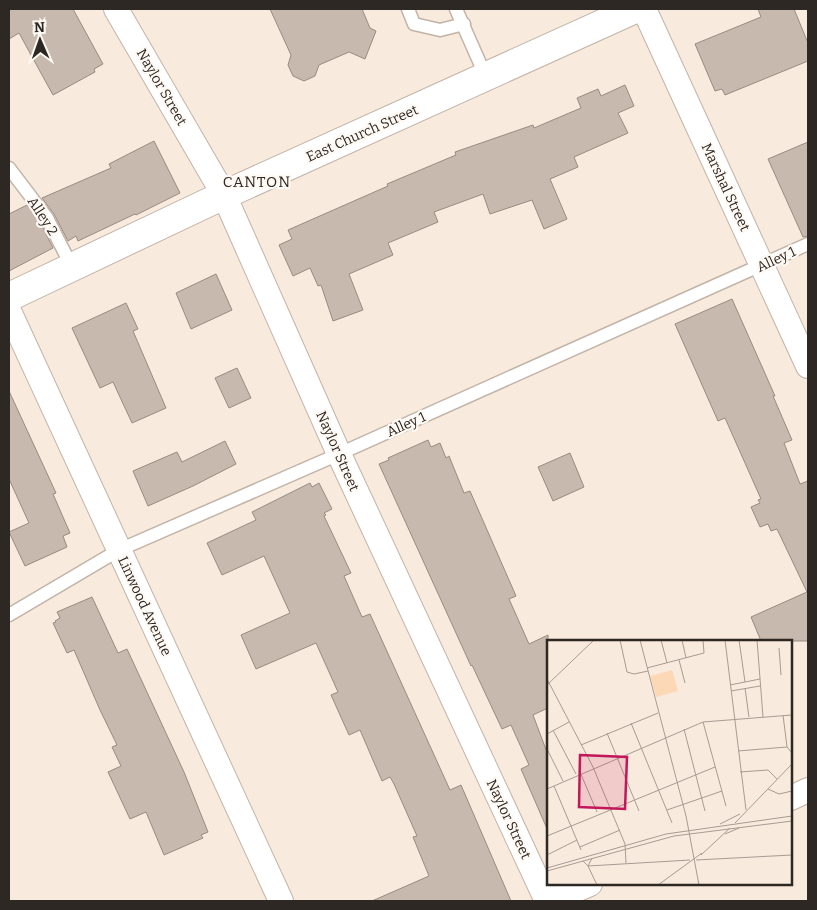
<svg xmlns="http://www.w3.org/2000/svg" width="817" height="910" font-family="Bitter,serif">
  <style>
    .building { fill: #c7b9ad; stroke: #988b7f }
    .lines { fill: none; stroke-linecap: round; stroke-linejoin: round }
    .lane-casing { stroke: #c1b4a7; stroke-width: 15 }
    .street-casing { stroke: #c1b4a7; stroke-width: 26 }
    .secondary-casing { stroke: #c1b4a7; stroke-width: 30 }
    .lane { stroke: #fff; stroke-width: 12 }
    .street { stroke: #fff; stroke-width: 24 }
    .secondary { stroke: #fff; stroke-width: 28 }
    .labels { text-anchor: middle; stroke-width: 4.5; stroke-linejoin: round; paint-order: stroke }
    .street-label { font-size: 14px; fill: #2e2824; stroke: #fff9f4 }
    .neighbourhood-label { font-size: 15px; letter-spacing: 1px; fill: #2e2824; stroke: #fff9f4 }
    .inset-road { fill: none; stroke: #a79c93; stroke-width: 1 }
    .view { fill: #c2185b; fill-opacity: 0.15; stroke: #c2185b; stroke-width: 2.5 }
    .inset-edge { fill: none; stroke: #2e2824; stroke-width: 2.5 }
  </style>
  <rect width="100%" height="100%" fill="#f8eadd"/>
  <!-- building -->
  <g class="building">
    <path d="M 9,9 L 73,9 L 103,64 L 94,69 L 95,72 L 53,95 L 19,33 L 9,39 Z"/>
    <path d="M 270,9 L 362,9 L 370,28 L 376,31 L 365,59 L 349,52 L 319,65 L 315,76 L 304,81 L 293,76 L 288,65 L 291,55 Z"/>
    <path d="M 758,9 L 794,9 L 808,43 L 808,61 L 725,95 L 722,89 L 715,91 L 695,44 L 761,17 Z"/>
    <path d="M 625,85 L 634,106 L 618,113 L 628,133 L 574,157 L 578,167 L 550,179 L 567,219 L 544,229 L 532,200 L 490,214 L 483,194 L 434,212 L 438,222 L 388,243 L 393,255 L 349,274 L 363,310 L 333,321 L 321,285 L 318,286 L 310,268 L 293,276 L 279,245 L 292,239 L 288,230 L 388,186 L 387,184 L 456,155 L 455,152 L 533,125 L 534,128 L 581,108 L 577,98 L 598,89 L 601,96 Z"/>
    <path d="M 154,141 L 180,193 L 136,215 L 135,214 L 78,241 L 76,236 L 68,241 L 54,214 L 42,198 L 111,168 L 109,164 Z"/>
    <path d="M 808,142 L 808,236 L 803,237 L 768,159 Z"/>
    <path d="M 27,205 L 40,222 L 53,248 L 9,271 L 9,214 Z"/>
    <path d="M 216,274 L 232,310 L 191,329 L 176,293 Z"/>
    <path d="M 732,299 L 775,396 L 773,396 L 792,440 L 784,443 L 800,484 L 808,481 L 808,641 L 761,641 L 751,617 L 807,592 L 777,529 L 771,531 L 768,524 L 760,527 L 751,507 L 760,503 L 758,500 L 761,499 L 725,418 L 718,421 L 675,324 Z"/>
    <path d="M 126,303 L 138,329 L 133,331 L 166,408 L 132,423 L 113,382 L 100,388 L 72,328 Z"/>
    <path d="M 237,368 L 251,398 L 229,408 L 215,378 Z"/>
    <path d="M 9,391 L 56,493 L 53,494 L 70,533 L 63,536 L 67,547 L 25,566 L 9,532 L 29,523 L 9,479 Z"/>
    <path d="M 428,440 L 431,447 L 440,443 L 446,458 L 449,456 L 464,493 L 470,491 L 516,596 L 509,599 L 529,644 L 548,635 L 548,708 L 533,715 L 548,755 L 548,831 L 521,769 L 529,765 L 511,725 L 502,729 L 472,665 L 471,666 L 379,464 L 389,460 L 388,458 Z"/>
    <path d="M 225,441 L 236,464 L 193,486 L 148,506 L 133,471 L 177,452 L 182,462 Z"/>
    <path d="M 570,453 L 584,487 L 553,501 L 538,467 Z"/>
    <path d="M 310,483 L 312,487 L 319,483 L 332,509 L 324,513 L 326,515 L 324,516 L 351,573 L 344,576 L 362,617 L 370,614 L 450,790 L 461,785 L 511,901 L 372,901 L 429,876 L 413,837 L 417,836 L 394,784 L 390,777 L 382,781 L 360,730 L 349,735 L 331,695 L 338,692 L 316,643 L 256,669 L 241,635 L 290,613 L 264,556 L 222,575 L 207,543 L 256,520 L 252,512 Z"/>
    <path d="M 92,597 L 118,653 L 127,649 L 184,772 L 208,832 L 201,835 L 203,838 L 164,855 L 146,812 L 130,819 L 108,772 L 121,766 L 112,747 L 117,745 L 100,710 L 74,650 L 67,653 L 53,623 L 56,622 L 55,621 L 60,618 L 57,612 Z"/>
  </g>
  <g class="lines">
    <!-- lane casing -->
    <g class="lane-casing">
      <g id="lane">
        <path d="M 408,9 L 414,24 L 440,30 L 464,24"/>
        <path d="M 456,9 L 486,77"/>
        <path d="M 9,168 L 47,218 L 72,267"/>
        <path d="M 9,615 L 119,550 L 339,454 L 808,244"/>
      </g>
    </g>
    <!-- street casing -->
    <g class="street-casing">
      <g id="street">
        <path d="M 116,9 L 224,195 L 339,454 L 547,901"/>
        <path d="M 644,9 L 808,366"/>
        <path d="M 9,311 L 281,901"/>
        <path d="M 791,798 L 808,790"/>
        <path d="M 550,901 L 590,884"/>
      </g>
    </g>
    <!-- secondary casing -->
    <g class="secondary-casing">
      <path id="secondary" d="M 9,297 L 224,195 L 635,9"/>
    </g>
    <!-- lane -->
    <use href="#lane" class="lane"/>
    <!-- street -->
    <use href="#street" class="street"/>
    <!-- secondary -->
    <use href="#secondary" class="secondary"/>
  </g>
  <g class="labels">
    <!-- street labels -->
    <g class="street-label">
      <text transform="translate(162 87) rotate(60)" y="5">Naylor Street</text>
      <text transform="translate(362 133) rotate(-24)" y="5">East Church Street</text>
      <text transform="translate(726 187) rotate(65)" y="5">Marshal Street</text>
      <text transform="translate(43 216) rotate(57)" y="5">Alley 2</text>
      <text transform="translate(776 259) rotate(-25)" y="5">Alley 1</text>
      <text transform="translate(406 424) rotate(-24)" y="5">Alley 1</text>
      <text transform="translate(338 451) rotate(66)" y="5">Naylor Street</text>
      <text transform="translate(145 606) rotate(65)" y="5">Linwood Avenue</text>
      <text transform="translate(509 819) rotate(65)" y="5">Naylor Street</text>
    </g>
    <!-- neighbourhood labels -->
    <g class="neighbourhood-label">
      <text x="257" y="187">CANTON</text>
    </g>
  </g>
  <!-- overview -->
  <g transform="translate(547 640)">
    <rect width="245" height="245" fill="#f8eadd"/>
    <path d="M 125,30 L 131,51 L 109,57 L 103,36 Z" fill="#fcd8b6"/>
    <path class="inset-road" d="M 73,0 L 80,32 L 87,34 L 101,31M 93,0 L 139,176 L 152,245M 114,0 L 120,23M 135,0 L 139,18M 178,0 L 199,170M 192,0 L 198,42M 210,0 L 216,77M 232,8 L 234,35M 132,20 L 138,43M 100,28 L 157,13 L 156,0M 0,39 L 46,127 L 78,204 L 79,223M 0,45 L 47,0M 183,45 L 213,39M 198,48 L 202,77M 184,51 L 213,46M 236,75 L 240,107 L 245,113M 156,82 L 179,166M 84,83 L 125,183M 137,89 L 158,171M 6,90 L 29,134M 60,93 L 92,171M 0,94 L 22,82M 34,105 L 111,73M 0,109 L 16,141M 191,111 L 240,107M 33,132 L 50,172M 193,132 L 221,130 L 230,139M 7,146 L 34,210M 0,149 L 156,82 L 245,75M 221,149 L 232,154 L 245,151M 120,170 L 175,151M 188,183 L 245,124M 173,184 L 193,174M 178,194 L 192,188M 0,196 L 168,127M 33,207 L 73,190M 0,215 L 30,200M 154,215 L 183,188M 149,220 L 245,215M 36,221 L 41,226 L 45,218M 0,228 L 119,194 L 245,176M 0,231 L 127,196 L 245,181M 50,245 L 41,226 L 143,220M 111,245 L 155,213"/>
    <path class="view" d="M 33,115 L 80,117 L 78,169 L 32,167 Z"/>
    <rect width="245" height="245" class="inset-edge"/>
  </g>
  <!-- border -->
  <rect width="817" height="910" fill="none" stroke="#2e2824" stroke-width="20"/>
  <!-- north arrow -->
  <g transform="translate(40 40) rotate(358)" stroke="#fff9f4" stroke-width="4" paint-order="stroke">
  <path d="M0-4L9 19L0 12L-9 19Z" fill="#2e2824"/>
  <text y="-8" font-size="14" font-weight="bold" text-anchor="middle" fill="#2e2824">N</text>
  </g>
</svg>
